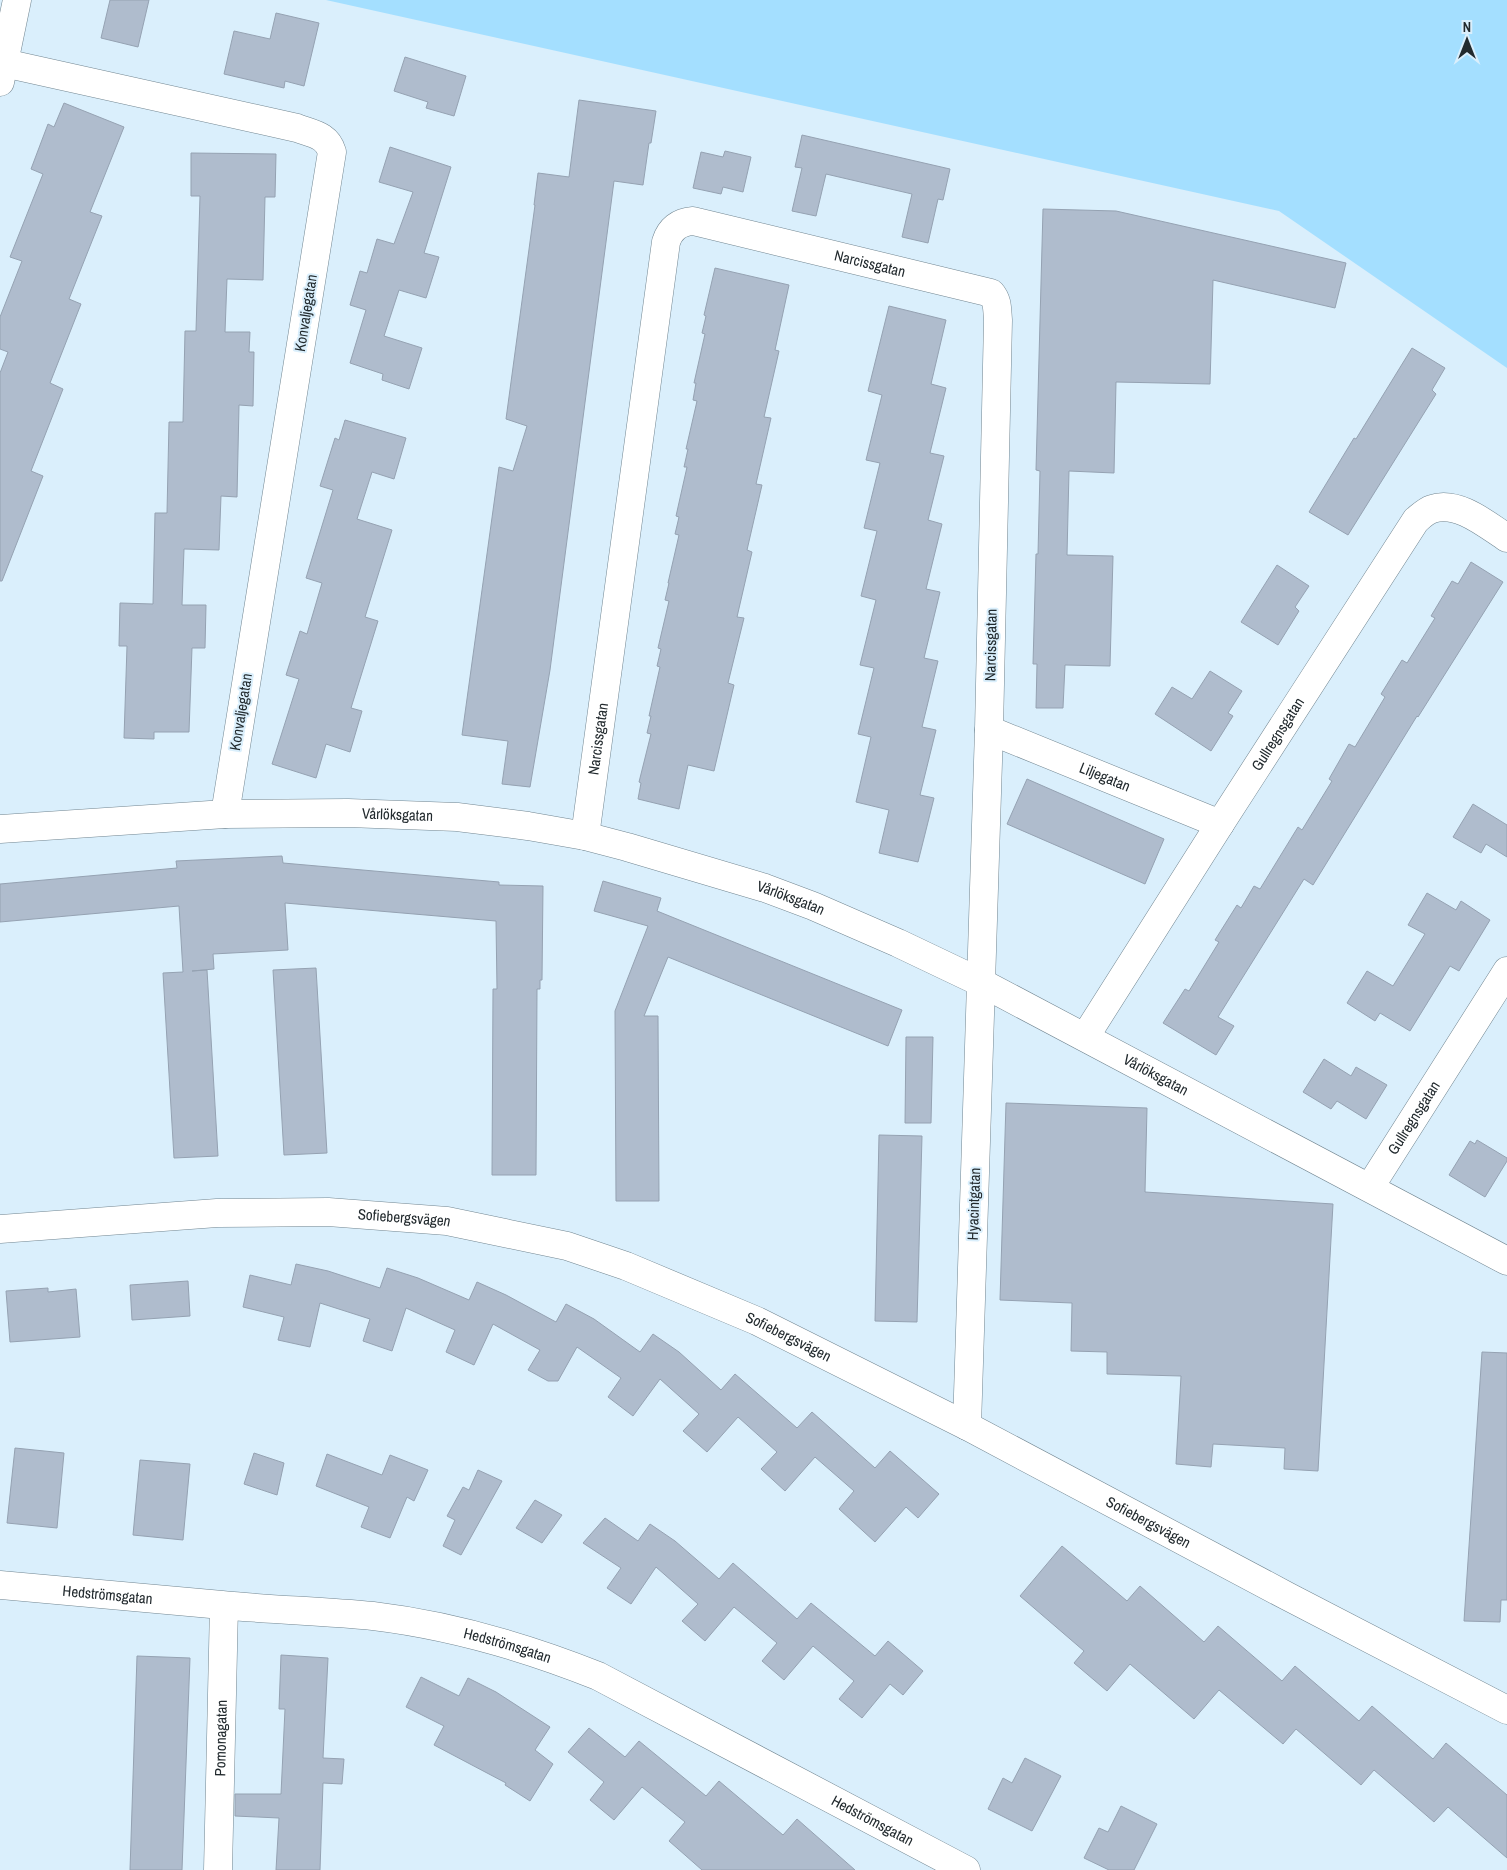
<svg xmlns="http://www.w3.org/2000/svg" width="1507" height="1870" font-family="'Archivo Narrow',sans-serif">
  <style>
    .green { fill: #a4dfff }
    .building { fill: #afbccd; stroke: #95a2b2 }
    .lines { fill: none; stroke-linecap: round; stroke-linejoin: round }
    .minor-casing { stroke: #728691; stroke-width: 29 }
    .minor { stroke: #fff; stroke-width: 28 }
    .labels { text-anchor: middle; stroke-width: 4; stroke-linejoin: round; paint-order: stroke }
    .street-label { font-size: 15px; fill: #222a2e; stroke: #daeffc }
  </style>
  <rect width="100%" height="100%" fill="#daeffc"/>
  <!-- green -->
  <path class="green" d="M 326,0 L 1507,0 L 1507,368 L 1279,211 Z"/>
  <!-- building -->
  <g class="building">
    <path d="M 110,0 L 149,0 L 138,47 L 101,38 Z"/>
    <path d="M 276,13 L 319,23 L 304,86 L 285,81 L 284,88 L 224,74 L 234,31 L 270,39 Z"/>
    <path d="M 405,57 L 466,76 L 454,116 L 426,108 L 428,102 L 394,91 Z"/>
    <path d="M 579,100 L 656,111 L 651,143 L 649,143 L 643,185 L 614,181 L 550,670 L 530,787 L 502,784 L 508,741 L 462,735 L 499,467 L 513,471 L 527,426 L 506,419 L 535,205 L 534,205 L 538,173 L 569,177 Z"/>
    <path d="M 64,103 L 124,127 L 90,212 L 102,216 L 69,299 L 81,304 L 50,383 L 63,389 L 31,471 L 43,476 L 2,581 L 0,581 L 0,373 L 8,352 L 0,349 L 0,317 L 22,261 L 10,257 L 43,174 L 31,169 L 48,124 L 54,127 Z"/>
    <path d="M 802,135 L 950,169 L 943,200 L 938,199 L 928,243 L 902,237 L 912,194 L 826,174 L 816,216 L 792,211 L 802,168 L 795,167 Z"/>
    <path d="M 390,147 L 451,167 L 424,253 L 439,257 L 426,298 L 399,290 L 384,336 L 422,348 L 409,389 L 382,380 L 383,374 L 350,363 L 366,310 L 350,305 L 360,271 L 367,273 L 377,239 L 394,244 L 413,192 L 379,182 Z"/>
    <path d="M 725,151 L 751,157 L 743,192 L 723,187 L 721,194 L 693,188 L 701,152 L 723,157 Z"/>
    <path d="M 191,153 L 276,154 L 275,197 L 265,197 L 263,280 L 227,279 L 225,332 L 250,332 L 249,352 L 254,352 L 253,406 L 239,405 L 237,497 L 221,496 L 219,550 L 184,549 L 182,605 L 206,605 L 205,648 L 192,648 L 189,732 L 154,732 L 154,739 L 124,738 L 127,646 L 119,646 L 120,603 L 153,604 L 155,513 L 167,513 L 169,422 L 183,422 L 185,331 L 196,331 L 200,196 L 191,196 Z"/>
    <path d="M 1043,209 L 1116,211 L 1346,263 L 1335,308 L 1213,280 L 1210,384 L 1116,382 L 1114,473 L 1069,471 L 1067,555 L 1113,556 L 1110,666 L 1065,665 L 1063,708 L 1036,708 L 1037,664 L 1033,664 L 1036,554 L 1038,554 L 1040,471 L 1036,470 Z"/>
    <path d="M 715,268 L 789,285 L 775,350 L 779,351 L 764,417 L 771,418 L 756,484 L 762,485 L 747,550 L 752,552 L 737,617 L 744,618 L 728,683 L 734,685 L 714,771 L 688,765 L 679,809 L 638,799 L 641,783 L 639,782 L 651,734 L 647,733 L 651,716 L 649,716 L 660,667 L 657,666 L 661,649 L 658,648 L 669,601 L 665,600 L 669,583 L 668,583 L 679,535 L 675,534 L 679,517 L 676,516 L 687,467 L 684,467 L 688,449 L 686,449 L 697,401 L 693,400 L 696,383 L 694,383 L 705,334 L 702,333 L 706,316 L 704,315 Z"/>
    <path d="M 889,306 L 946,320 L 931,384 L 946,388 L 930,453 L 944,456 L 928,520 L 942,524 L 926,589 L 940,592 L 924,658 L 938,661 L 922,727 L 936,730 L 920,795 L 934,798 L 918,862 L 879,853 L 889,810 L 856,802 L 871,737 L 858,734 L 874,668 L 860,665 L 876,600 L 861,596 L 877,531 L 864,528 L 880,463 L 866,460 L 882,395 L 868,391 Z"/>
    <path d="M 1412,348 L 1445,368 L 1432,390 L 1436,394 L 1348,535 L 1309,512 L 1354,438 L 1356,439 Z"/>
    <path d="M 345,420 L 406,438 L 394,479 L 372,472 L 357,519 L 392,530 L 365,617 L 378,621 L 351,708 L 362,711 L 350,752 L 326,744 L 316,778 L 272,764 L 299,679 L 286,675 L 300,631 L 307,634 L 322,583 L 306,578 L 333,490 L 320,486 L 335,438 L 339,440 Z"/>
    <path d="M 1471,562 L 1503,582 L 1418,717 L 1417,716 L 1313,885 L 1304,879 L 1218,1017 L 1234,1026 L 1216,1055 L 1163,1023 L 1185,989 L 1189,991 L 1219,942 L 1215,940 L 1237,905 L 1241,908 L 1254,886 L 1260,889 L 1298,827 L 1302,830 L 1332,781 L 1329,779 L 1349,744 L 1355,747 L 1385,697 L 1381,694 L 1402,660 L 1407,663 L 1435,618 L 1431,616 L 1452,581 L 1458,584 Z"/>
    <path d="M 1277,565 L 1309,586 L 1295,607 L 1299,611 L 1278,645 L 1241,622 Z"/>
    <path d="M 1210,671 L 1242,691 L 1228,713 L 1233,716 L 1211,751 L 1155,714 L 1172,687 L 1192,699 Z"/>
    <path d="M 1027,779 L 1164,839 L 1145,884 L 1007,824 Z"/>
    <path d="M 1473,804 L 1507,825 L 1507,857 L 1486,844 L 1481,853 L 1453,837 Z"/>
    <path d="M 282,856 L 283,863 L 499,882 L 499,885 L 543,886 L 542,980 L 540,980 L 540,989 L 537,989 L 536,1175 L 492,1175 L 493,989 L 497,989 L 496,921 L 285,903 L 288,950 L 213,954 L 214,969 L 192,971 L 207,970 L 218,1156 L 174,1158 L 163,973 L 183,972 L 179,906 L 0,922 L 0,884 L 177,868 L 176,861 Z"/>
    <path d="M 603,881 L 661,898 L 657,911 L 902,1010 L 888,1046 L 668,957 L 644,1016 L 658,1016 L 659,1201 L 616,1201 L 615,1011 L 648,926 L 594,911 Z"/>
    <path d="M 1427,893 L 1456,910 L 1461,901 L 1490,920 L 1459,971 L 1450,966 L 1410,1031 L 1380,1013 L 1375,1021 L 1347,1003 L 1367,971 L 1393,986 L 1425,934 L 1408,925 Z"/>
    <path d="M 316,968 L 327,1153 L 284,1155 L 273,970 Z"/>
    <path d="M 906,1037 L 933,1037 L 931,1123 L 905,1123 Z"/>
    <path d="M 1324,1059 L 1351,1076 L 1356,1067 L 1387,1085 L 1366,1119 L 1337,1101 L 1331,1109 L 1303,1092 Z"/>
    <path d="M 1006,1103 L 1147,1108 L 1145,1192 L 1333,1204 L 1318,1471 L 1284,1469 L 1285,1448 L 1213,1444 L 1211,1467 L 1176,1464 L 1181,1376 L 1107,1374 L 1107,1352 L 1071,1351 L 1072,1303 L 1000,1300 Z"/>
    <path d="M 879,1135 L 922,1136 L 917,1322 L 875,1321 Z"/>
    <path d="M 1477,1140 L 1507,1158 L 1507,1161 L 1485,1197 L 1449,1175 L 1470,1141 L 1475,1144 Z"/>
    <path d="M 296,1264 L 328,1271 L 380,1288 L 387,1268 L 418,1278 L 469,1300 L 477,1282 L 506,1295 L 556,1322 L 566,1304 L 594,1319 L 640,1352 L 653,1334 L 679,1352 L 721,1390 L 735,1374 L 797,1428 L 812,1412 L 875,1468 L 890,1451 L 939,1494 L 918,1518 L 906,1507 L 875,1542 L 839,1509 L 854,1491 L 815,1457 L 785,1491 L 761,1469 L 777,1452 L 738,1417 L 707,1452 L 683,1431 L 699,1414 L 660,1379 L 633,1416 L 608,1397 L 621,1378 L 577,1347 L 558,1381 L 548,1381 L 528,1370 L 540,1350 L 493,1324 L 474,1365 L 446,1352 L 455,1330 L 406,1308 L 392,1351 L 363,1341 L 370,1319 L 320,1303 L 310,1347 L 278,1340 L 284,1317 L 243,1307 L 250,1275 L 291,1285 Z"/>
    <path d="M 188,1281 L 190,1316 L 132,1320 L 130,1285 Z"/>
    <path d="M 48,1288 L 48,1292 L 76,1289 L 80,1337 L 10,1342 L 6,1291 Z"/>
    <path d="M 1482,1352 L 1507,1353 L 1507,1600 L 1501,1600 L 1500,1622 L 1464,1621 Z"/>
    <path d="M 15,1448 L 64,1453 L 57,1528 L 7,1523 Z"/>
    <path d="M 254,1453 L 284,1463 L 277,1495 L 244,1484 Z"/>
    <path d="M 327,1454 L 382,1475 L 390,1455 L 428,1470 L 414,1501 L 407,1497 L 390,1538 L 361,1527 L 369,1507 L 316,1486 Z"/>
    <path d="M 140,1460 L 190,1464 L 183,1540 L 133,1535 Z"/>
    <path d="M 478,1470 L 502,1481 L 461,1555 L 443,1546 L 455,1520 L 447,1516 L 463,1487 L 469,1490 Z"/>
    <path d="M 535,1500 L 562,1515 L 542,1543 L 516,1528 Z"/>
    <path d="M 605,1518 L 638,1541 L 650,1524 L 675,1541 L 719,1579 L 733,1563 L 797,1619 L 811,1603 L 875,1656 L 888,1641 L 923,1671 L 903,1695 L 890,1684 L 862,1718 L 839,1699 L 854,1681 L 813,1646 L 784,1680 L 762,1661 L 777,1643 L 734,1607 L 705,1641 L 682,1621 L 698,1604 L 656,1567 L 631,1604 L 607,1588 L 621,1568 L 583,1543 Z"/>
    <path d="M 1062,1546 L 1127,1601 L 1140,1586 L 1204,1642 L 1218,1626 L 1282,1681 L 1295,1666 L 1359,1721 L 1372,1706 L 1433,1759 L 1446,1743 L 1507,1795 L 1507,1858 L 1448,1807 L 1434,1822 L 1374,1770 L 1361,1785 L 1296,1729 L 1283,1744 L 1219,1690 L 1194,1719 L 1130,1664 L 1107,1691 L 1074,1663 L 1084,1651 L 1020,1596 Z"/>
    <path d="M 281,1655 L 328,1658 L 323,1758 L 344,1759 L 342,1784 L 323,1783 L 320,1870 L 276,1870 L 279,1818 L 235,1816 L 235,1794 L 281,1794 L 285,1709 L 279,1709 Z"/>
    <path d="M 137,1656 L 190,1658 L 182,1870 L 130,1870 Z"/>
    <path d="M 421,1677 L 459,1696 L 468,1678 L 496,1692 L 550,1727 L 535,1750 L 553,1764 L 530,1801 L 505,1785 L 506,1783 L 434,1745 L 444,1726 L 406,1707 Z"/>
    <path d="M 589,1728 L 625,1757 L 639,1741 L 706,1796 L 719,1781 L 783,1835 L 797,1819 L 855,1870 L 702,1870 L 669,1841 L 685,1822 L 642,1787 L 614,1820 L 590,1800 L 604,1782 L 568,1752 Z"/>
    <path d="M 1025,1758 L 1061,1776 L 1032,1831 L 988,1809 L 1003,1778 L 1012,1783 Z"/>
    <path d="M 1121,1806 L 1157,1824 L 1134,1870 L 1109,1870 L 1084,1858 L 1099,1828 L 1108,1832 Z"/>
  </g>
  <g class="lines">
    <!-- minor casing -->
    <g class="minor-casing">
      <g id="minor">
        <path d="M 4,63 L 297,128 C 313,134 327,135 332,152 L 225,814"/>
        <path d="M 0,82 L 17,0"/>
        <path id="s1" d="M 989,730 L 1220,824"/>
        <path id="s2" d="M 0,829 L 225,814 L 348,813 L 457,817 L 528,826 L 585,836 L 627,847 L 765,888 L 813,906 L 898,943 L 982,983 L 1507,1261"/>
        <path id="s3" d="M 585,836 L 666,242 C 670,229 679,222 693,221 L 991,293 C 998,301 997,309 998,320 L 989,730 L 967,1426"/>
        <path id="s4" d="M 1085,1037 L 1220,824 L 1416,520 C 1421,516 1426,511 1432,509 C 1458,500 1487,525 1507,538"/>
        <path id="s5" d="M 1370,1187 L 1507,971"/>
        <path id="s6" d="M 0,1229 L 217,1213 L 328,1212 L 447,1221 L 567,1246 L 626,1266 L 757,1321 L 967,1426 L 1287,1596 L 1507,1710"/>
        <path id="s7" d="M 0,1585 C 74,1592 148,1599 222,1605 C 272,1610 323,1611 373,1616 C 448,1625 528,1648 598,1676 L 966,1870"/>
        <path id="s8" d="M 218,1870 L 224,1606"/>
      </g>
    </g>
    <!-- minor -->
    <use href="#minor" class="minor"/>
  </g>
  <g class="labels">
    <!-- street labels -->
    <g class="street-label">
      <text dy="5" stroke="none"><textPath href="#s3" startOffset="818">Narcissgatan</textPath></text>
      <text transform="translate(306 313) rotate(-81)" y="5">Konvaljegatan</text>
      <text transform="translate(991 645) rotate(-89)" y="5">Narcissgatan</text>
      <text transform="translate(241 712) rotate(-81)" y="5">Konvaljegatan</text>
      <text dy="5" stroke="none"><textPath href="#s4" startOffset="359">Gullregnsgatan</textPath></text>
      <text dy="5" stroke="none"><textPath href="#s3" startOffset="98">Narcissgatan</textPath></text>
      <text dy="5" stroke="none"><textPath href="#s1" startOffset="125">Liljegatan</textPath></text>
      <text dy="5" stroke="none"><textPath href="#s2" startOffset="398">Vårlöksgatan</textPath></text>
      <text dy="5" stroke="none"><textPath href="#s2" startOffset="802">Vårlöksgatan</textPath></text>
      <text dy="5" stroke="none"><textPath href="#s2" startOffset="1208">Vårlöksgatan</textPath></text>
      <text dy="5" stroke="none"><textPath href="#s5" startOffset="82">Gullregnsgatan</textPath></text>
      <text transform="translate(974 1204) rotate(-88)" y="5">Hyacintgatan</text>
      <text dy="5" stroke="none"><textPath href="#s6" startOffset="405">Sofiebergsvägen</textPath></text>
      <text dy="5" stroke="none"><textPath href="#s6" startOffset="810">Sofiebergsvägen</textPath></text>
      <text dy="5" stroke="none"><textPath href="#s6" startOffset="1215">Sofiebergsvägen</textPath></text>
      <text dy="5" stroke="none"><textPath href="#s7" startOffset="108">Hedströmsgatan</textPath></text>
      <text dy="5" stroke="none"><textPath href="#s7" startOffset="512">Hedströmsgatan</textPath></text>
      <text dy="5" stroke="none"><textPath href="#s8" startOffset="132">Pomonagatan</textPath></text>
      <text dy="5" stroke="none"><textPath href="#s7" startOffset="918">Hedströmsgatan</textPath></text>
    </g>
  </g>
  <!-- north arrow -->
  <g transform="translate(1467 40)" stroke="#daeffc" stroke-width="4" paint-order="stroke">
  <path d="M0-4L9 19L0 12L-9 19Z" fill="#222a2e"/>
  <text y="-8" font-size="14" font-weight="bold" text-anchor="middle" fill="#222a2e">N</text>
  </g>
</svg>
